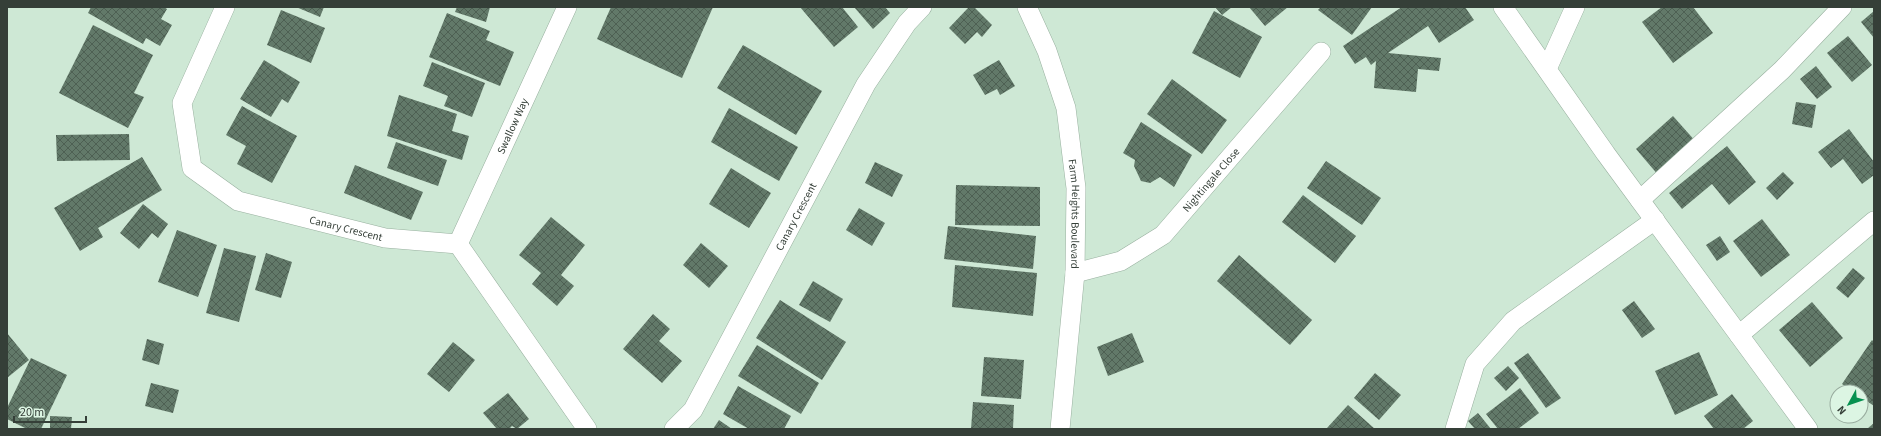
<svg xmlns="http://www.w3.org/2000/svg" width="1881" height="436" font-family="'Source Sans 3',sans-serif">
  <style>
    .building { fill: url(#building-cross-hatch) }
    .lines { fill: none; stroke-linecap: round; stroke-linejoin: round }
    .street-casing { stroke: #98b09f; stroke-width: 20 }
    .street { stroke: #fff; stroke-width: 19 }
    .labels { text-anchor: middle; stroke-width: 4; stroke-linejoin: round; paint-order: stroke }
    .street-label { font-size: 11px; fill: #353f38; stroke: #dcf5e3 }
  </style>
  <defs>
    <pattern id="building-cross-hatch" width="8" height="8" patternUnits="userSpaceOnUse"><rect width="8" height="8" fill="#627969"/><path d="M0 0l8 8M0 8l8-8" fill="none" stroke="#4e6053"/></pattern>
  </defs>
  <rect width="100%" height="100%" fill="#cee8d5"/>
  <!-- building -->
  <g class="building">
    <path d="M 91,7 L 164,7 L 167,9 L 161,19 L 172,25 L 160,46 L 146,38 L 143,44 L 88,13 Z"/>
    <path d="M 296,7 L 324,7 L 320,17 Z"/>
    <path d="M 457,7 L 490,7 L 486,22 L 455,12 Z"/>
    <path d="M 611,7 L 713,7 L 682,78 L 597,39 Z"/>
    <path d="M 800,7 L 842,7 L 858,27 L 834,47 Z"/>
    <path d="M 854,7 L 885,7 L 890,13 L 873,29 Z"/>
    <path d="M 969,7 L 974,7 L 992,25 L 982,37 L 977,32 L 965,44 L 949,28 Z"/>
    <path d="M 1215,7 L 1232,7 L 1222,15 Z"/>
    <path d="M 1249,7 L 1288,7 L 1265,26 Z"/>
    <path d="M 1321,7 L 1372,7 L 1352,35 L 1318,10 Z"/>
    <path d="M 1402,7 L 1465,7 L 1474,20 L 1439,43 L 1428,26 L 1388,53 L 1441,58 L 1439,71 L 1418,69 L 1416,92 L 1374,88 L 1376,61 L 1371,65 L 1366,57 L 1355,64 L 1343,46 Z"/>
    <path d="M 1662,7 L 1693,7 L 1713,33 L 1673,63 L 1642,22 Z"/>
    <path d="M 281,10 L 325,28 L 311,63 L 267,45 Z"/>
    <path d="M 1214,11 L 1262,37 L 1240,78 L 1192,53 Z"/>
    <path d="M 1874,11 L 1874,38 L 1861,22 Z"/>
    <path d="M 447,13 L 490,31 L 486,40 L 514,52 L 500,86 L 429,57 Z"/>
    <path d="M 93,25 L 153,55 L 134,93 L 144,97 L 128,128 L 59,93 Z"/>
    <path d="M 1848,36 L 1872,65 L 1852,82 L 1827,53 Z"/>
    <path d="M 743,45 L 822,91 L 796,135 L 717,88 Z"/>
    <path d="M 264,60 L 300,82 L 288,103 L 282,99 L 271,117 L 240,99 Z"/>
    <path d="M 999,60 L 1015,86 L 1000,95 L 997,89 L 985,95 L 973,75 Z"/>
    <path d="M 432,62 L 485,83 L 472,117 L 444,106 L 448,96 L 423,86 Z"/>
    <path d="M 1816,66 L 1832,87 L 1817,99 L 1800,79 Z"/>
    <path d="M 1172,79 L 1227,120 L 1202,154 L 1147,114 Z"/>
    <path d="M 399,95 L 457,114 L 452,131 L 469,136 L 462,160 L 387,136 Z"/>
    <path d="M 1796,102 L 1816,105 L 1812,128 L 1792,124 Z"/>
    <path d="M 242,106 L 297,136 L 272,183 L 237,164 L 246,146 L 226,135 Z"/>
    <path d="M 729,108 L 798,147 L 779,181 L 711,142 Z"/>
    <path d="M 1673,116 L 1697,143 L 1659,176 L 1636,149 Z"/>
    <path d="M 1141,122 L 1192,155 L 1174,187 L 1160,177 L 1150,183 L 1141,181 L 1134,166 L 1135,160 L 1123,153 Z"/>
    <path d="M 1849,129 L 1874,162 L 1874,175 L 1862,184 L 1843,159 L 1831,168 L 1818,152 Z"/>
    <path d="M 129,134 L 130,160 L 57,161 L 56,135 Z"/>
    <path d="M 396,142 L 447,160 L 438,186 L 387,168 Z"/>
    <path d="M 1727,146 L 1756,182 L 1729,205 L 1712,184 L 1682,209 L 1669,193 Z"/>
    <path d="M 142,157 L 162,190 L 98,228 L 103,237 L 80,251 L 54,208 Z"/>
    <path d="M 1326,161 L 1381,198 L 1362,225 L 1307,188 Z"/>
    <path d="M 875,162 L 903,175 L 892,197 L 865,183 Z"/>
    <path d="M 355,165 L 423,192 L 411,220 L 344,193 Z"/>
    <path d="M 731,168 L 771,193 L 749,228 L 709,204 Z"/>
    <path d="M 1783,172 L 1794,183 L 1777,200 L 1766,188 Z"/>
    <path d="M 956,185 L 1040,187 L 1040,226 L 955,225 Z"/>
    <path d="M 1303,195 L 1356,236 L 1335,263 L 1282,222 Z"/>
    <path d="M 143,204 L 168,224 L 158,238 L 152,233 L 139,249 L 120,233 Z"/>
    <path d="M 859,208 L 885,223 L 872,246 L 846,230 Z"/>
    <path d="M 551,217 L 585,245 L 561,275 L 574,286 L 557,306 L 532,284 L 541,273 L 519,255 Z"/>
    <path d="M 1762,219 L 1790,255 L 1761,277 L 1733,241 Z"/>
    <path d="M 948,226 L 1036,236 L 1033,269 L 944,259 Z"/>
    <path d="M 177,230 L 217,245 L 198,297 L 158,282 Z"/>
    <path d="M 1720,236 L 1730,252 L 1717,261 L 1706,245 Z"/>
    <path d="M 701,243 L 728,266 L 709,288 L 683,265 Z"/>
    <path d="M 224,248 L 256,256 L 239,322 L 206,313 Z"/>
    <path d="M 266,253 L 292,262 L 281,298 L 255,290 Z"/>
    <path d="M 1239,255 L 1312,320 L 1290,345 L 1217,281 Z"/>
    <path d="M 955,265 L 1037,273 L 1033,316 L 952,307 Z"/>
    <path d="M 1853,268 L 1865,278 L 1848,298 L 1836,288 Z"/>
    <path d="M 813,281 L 843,299 L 830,322 L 799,305 Z"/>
    <path d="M 780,300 L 846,342 L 822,380 L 756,338 Z"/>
    <path d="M 1634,301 L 1655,329 L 1642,338 L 1622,310 Z"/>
    <path d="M 1812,302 L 1843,338 L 1810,367 L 1779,330 Z"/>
    <path d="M 653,314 L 670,329 L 659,341 L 682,361 L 662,383 L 623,349 Z"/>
    <path d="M 7,333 L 29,360 L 7,378 Z"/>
    <path d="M 1132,333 L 1144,362 L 1108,376 L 1097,347 Z"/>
    <path d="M 147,339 L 164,344 L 159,365 L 142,360 Z"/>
    <path d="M 1872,340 L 1874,342 L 1874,406 L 1861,397 L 1861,392 L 1853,392 L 1842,384 Z"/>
    <path d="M 453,342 L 475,360 L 449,392 L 427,374 Z"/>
    <path d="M 757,345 L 819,383 L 801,414 L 738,376 Z"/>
    <path d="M 1699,352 L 1718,395 L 1675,415 L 1655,371 Z"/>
    <path d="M 1528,353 L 1561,398 L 1546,408 L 1514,363 Z"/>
    <path d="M 984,357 L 1024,360 L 1021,399 L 981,396 Z"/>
    <path d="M 31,358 L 67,375 L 41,429 L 27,429 L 7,419 L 7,408 Z"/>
    <path d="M 1508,366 L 1519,378 L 1506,391 L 1494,378 Z"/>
    <path d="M 1375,373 L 1401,395 L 1379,420 L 1354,398 Z"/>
    <path d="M 151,383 L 179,390 L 173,413 L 145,406 Z"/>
    <path d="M 738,386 L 791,416 L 784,429 L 749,429 L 723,414 Z"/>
    <path d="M 1520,388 L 1539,413 L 1518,429 L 1498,429 L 1486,414 Z"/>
    <path d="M 508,393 L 529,419 L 517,429 L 512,426 L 509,429 L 497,429 L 483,413 Z"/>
    <path d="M 1732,394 L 1753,421 L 1743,429 L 1714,429 L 1704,416 Z"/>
    <path d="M 973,402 L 1014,405 L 1013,429 L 971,429 Z"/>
    <path d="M 1348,405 L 1375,429 L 1328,429 L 1327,428 Z"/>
    <path d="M 1478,413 L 1491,429 L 1475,429 L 1468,421 Z"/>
    <path d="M 50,416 L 72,417 L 71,429 L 50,429 Z"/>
    <path d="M 719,420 L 732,429 L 713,429 Z"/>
    <path d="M 1874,423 L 1874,429 L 1867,429 Z"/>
  </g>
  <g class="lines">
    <!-- street casing -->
    <g class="street-casing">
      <g id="street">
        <path id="s1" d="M 225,7 L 182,103 L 192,168 L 238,201 L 385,238 L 458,244 L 587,429"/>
        <path id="s2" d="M 1027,7 L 1047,51 L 1066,108 L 1076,188 L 1075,273 L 1060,429"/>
        <path d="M 1503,7 L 1606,154 L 1808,429"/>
        <path d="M 1547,69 L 1575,7"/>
        <path d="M 1640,200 L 1782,70 L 1842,7"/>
        <path id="s3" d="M 458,244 L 567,7"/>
        <path id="s4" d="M 1075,273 L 1121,261 L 1163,235 L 1321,52"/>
        <path d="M 1739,335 L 1874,221"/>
        <path id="s5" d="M 674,429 L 693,410 L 866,84 L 907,23 L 922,7"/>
        <path d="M 1455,429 L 1475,364 L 1513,321 L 1655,220"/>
      </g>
    </g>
    <!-- street -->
    <use href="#street" class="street"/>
  </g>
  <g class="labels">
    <!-- street labels -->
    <g class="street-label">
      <text dy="4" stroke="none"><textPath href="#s3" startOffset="130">Swallow Way</textPath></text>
      <text dy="4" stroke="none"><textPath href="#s4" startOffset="170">Nightingale Close</textPath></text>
      <text dy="4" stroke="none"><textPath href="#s2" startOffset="215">Farm Heights Boulevard</textPath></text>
      <text dy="4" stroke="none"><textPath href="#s5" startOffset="246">Canary Crescent</textPath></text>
      <text dy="4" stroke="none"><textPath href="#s1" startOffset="339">Canary Crescent</textPath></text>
    </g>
  </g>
  <!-- border -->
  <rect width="1881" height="436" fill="none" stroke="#353f38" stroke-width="16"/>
  <!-- north arrow -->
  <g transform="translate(1849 404) rotate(230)"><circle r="19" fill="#dcf5e3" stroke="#99ac9f"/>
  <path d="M0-3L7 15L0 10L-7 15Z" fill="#069150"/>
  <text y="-6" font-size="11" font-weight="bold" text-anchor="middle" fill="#353f38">N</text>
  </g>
  <!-- scale -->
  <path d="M14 416v6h72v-6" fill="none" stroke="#353f38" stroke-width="2"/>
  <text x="20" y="416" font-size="12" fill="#353f38" stroke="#dcf5e3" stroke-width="3" paint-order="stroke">20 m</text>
</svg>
